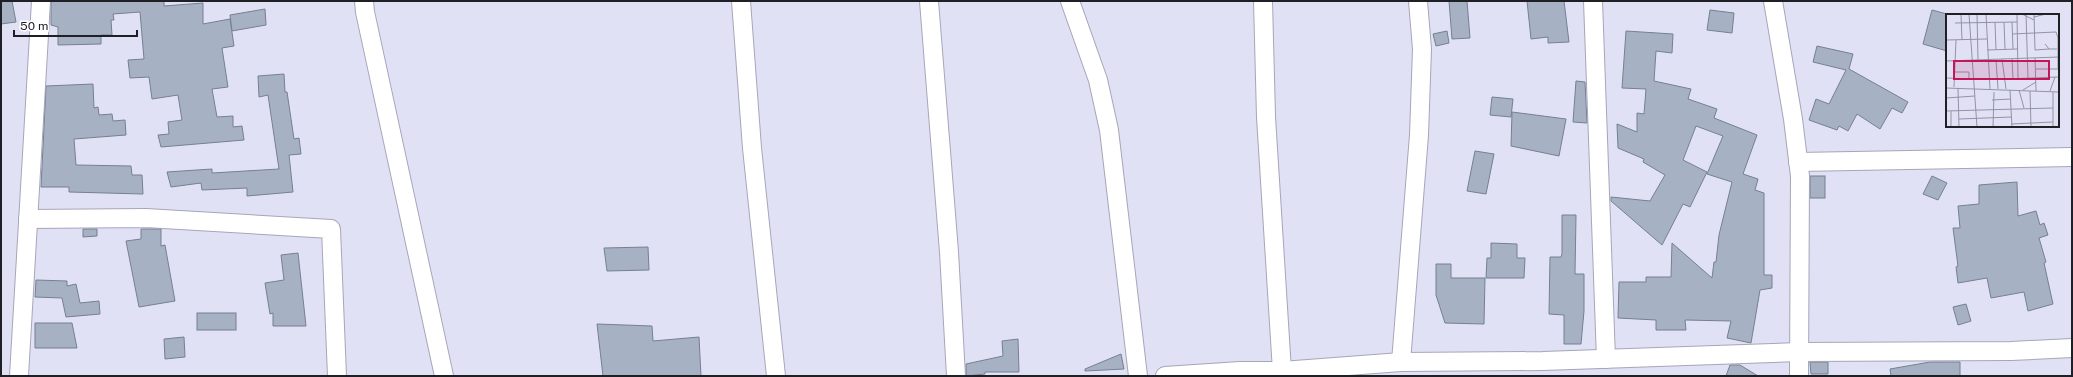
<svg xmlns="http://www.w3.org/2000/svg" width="2073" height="377" font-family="'Public Sans',sans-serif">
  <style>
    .building { fill: #a6b2c3; stroke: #758090 }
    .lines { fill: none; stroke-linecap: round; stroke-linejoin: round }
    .minor-casing { stroke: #a6a6b9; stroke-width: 20 }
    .minor { stroke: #fff; stroke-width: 18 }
    .inset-road { fill: none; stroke: #9393a3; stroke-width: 1 }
    .view { fill: #c2185b; fill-opacity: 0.15; stroke: #c2185b; stroke-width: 2 }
    .inset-edge { fill: none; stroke: #1f1f26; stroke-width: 2 }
  </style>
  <rect width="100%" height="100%" fill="#e1e1f6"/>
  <!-- building -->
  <g class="building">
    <path d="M 1,1 L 12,1 L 16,22 L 1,24 Z"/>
    <path d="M 51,1 L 164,1 L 164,6 L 203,3 L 203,24 L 230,19 L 234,46 L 222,48 L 228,87 L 212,89 L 217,117 L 233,116 L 233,127 L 242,126 L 244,140 L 161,147 L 158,135 L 169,134 L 168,122 L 182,120 L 178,95 L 152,99 L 149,77 L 130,78 L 128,60 L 144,59 L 140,12 L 113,14 L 114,20 L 111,20 L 112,35 L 101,35 L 101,44 L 58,45 L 58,27 L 51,25 Z"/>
    <path d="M 1449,1 L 1467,1 L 1470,38 L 1452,39 Z"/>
    <path d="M 1527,1 L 1564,1 L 1569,42 L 1548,43 L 1548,37 L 1531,39 Z"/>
    <path d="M 265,9 L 266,25 L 232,31 L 230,15 Z"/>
    <path d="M 1710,10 L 1734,13 L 1732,33 L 1707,30 Z"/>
    <path d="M 1932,10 L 1947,14 L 1947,51 L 1923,44 Z"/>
    <path d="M 1447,31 L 1449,43 L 1436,46 L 1433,34 Z"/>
    <path d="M 1626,31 L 1673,34 L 1672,53 L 1656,51 L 1654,81 L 1691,89 L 1688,99 L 1717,109 L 1714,118 L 1757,135 L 1743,174 L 1758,179 L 1755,190 L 1764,193 L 1764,275 L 1772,275 L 1772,288 L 1760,290 L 1751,343 L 1727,338 L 1731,321 L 1685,320 L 1686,330 L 1656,330 L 1656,320 L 1618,318 L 1619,282 L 1646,282 L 1646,277 L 1671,277 L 1672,243 L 1712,278 L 1714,262 L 1716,262 L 1719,235 L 1732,182 L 1707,174 L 1723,136 L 1696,126 L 1683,160 L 1707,172 L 1690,207 L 1683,204 L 1662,245 L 1611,201 L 1611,197 L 1650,201 L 1665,175 L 1643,162 L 1644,159 L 1618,148 L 1617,124 L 1637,132 L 1637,113 L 1644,114 L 1646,89 L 1622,88 Z"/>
    <path d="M 1817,46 L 1853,54 L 1849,69 L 1908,102 L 1902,113 L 1892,108 L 1880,129 L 1857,114 L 1848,131 L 1839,126 L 1837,130 L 1809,120 L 1816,99 L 1829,104 L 1846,70 L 1813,62 Z"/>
    <path d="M 284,74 L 285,92 L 287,92 L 294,139 L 299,138 L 301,154 L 289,155 L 293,192 L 247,196 L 247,188 L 202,190 L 201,183 L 171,187 L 167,172 L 212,169 L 212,173 L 279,169 L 268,95 L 259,97 L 258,76 Z"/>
    <path d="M 1576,81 L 1585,82 L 1587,123 L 1573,122 Z"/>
    <path d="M 93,84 L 94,108 L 98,107 L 99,115 L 112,114 L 113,121 L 125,120 L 126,135 L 74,139 L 76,165 L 131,166 L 132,175 L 142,175 L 143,194 L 69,192 L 69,187 L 41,187 L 46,86 Z"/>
    <path d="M 1492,97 L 1513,99 L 1511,117 L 1490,115 Z"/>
    <path d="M 1512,112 L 1566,119 L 1559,156 L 1511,146 Z"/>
    <path d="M 1475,151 L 1494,154 L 1486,194 L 1467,191 Z"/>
    <rect x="1810" y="176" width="15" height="22"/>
    <path d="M 1932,176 L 1947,183 L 1938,200 L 1923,194 Z"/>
    <path d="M 2017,182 L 2018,216 L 2036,211 L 2040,225 L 2044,223 L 2048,235 L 2039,238 L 2046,262 L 2044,263 L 2053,304 L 2028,311 L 2024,292 L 1991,298 L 1987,278 L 1958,283 L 1956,267 L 1958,266 L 1953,228 L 1960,228 L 1958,206 L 1979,204 L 1979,185 Z"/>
    <path d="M 1562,215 L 1576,215 L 1575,274 L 1584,274 L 1584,311 L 1581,344 L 1564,344 L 1564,315 L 1549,314 L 1550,257 L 1561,257 L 1562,254 Z"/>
    <path d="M 83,229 L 97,229 L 97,236 L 83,237 Z"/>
    <path d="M 141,229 L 161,229 L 161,246 L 165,245 L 175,301 L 139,307 L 126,241 L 141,239 Z"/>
    <path d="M 1491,243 L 1517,244 L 1517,258 L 1525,258 L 1524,278 L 1486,278 L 1487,258 L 1491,258 Z"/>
    <path d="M 648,247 L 649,270 L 607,271 L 604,248 Z"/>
    <path d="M 298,253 L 306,326 L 273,326 L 273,313 L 270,314 L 265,283 L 284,280 L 281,255 Z"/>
    <path d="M 1436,264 L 1451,264 L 1451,278 L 1485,278 L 1484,324 L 1445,323 L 1436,295 Z"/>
    <path d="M 36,280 L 67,281 L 67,286 L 76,284 L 80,303 L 99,301 L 100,314 L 66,317 L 62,298 L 35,297 Z"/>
    <path d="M 1966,304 L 1971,321 L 1958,325 L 1953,307 Z"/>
    <rect x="197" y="313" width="39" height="17"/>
    <path d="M 35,323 L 72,323 L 77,348 L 35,348 Z"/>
    <path d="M 597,324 L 652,326 L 653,341 L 699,337 L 701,376 L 603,376 Z"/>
    <path d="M 184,337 L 185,357 L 165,359 L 164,339 Z"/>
    <path d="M 1018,339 L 1019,372 L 985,372 L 985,374 L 966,376 L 966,364 L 1003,356 L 1002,341 Z"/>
    <path d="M 1121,354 L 1124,369 L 1085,371 L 1085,369 Z"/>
    <path d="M 1810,362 L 1828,362 L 1828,374 L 1811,374 Z"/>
    <path d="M 1930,362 L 1960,362 L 1960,376 L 1891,376 L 1890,369 Z"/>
    <path d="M 1730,365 L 1740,365 L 1758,376 L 1726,376 Z"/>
  </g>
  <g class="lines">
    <!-- minor casing -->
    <g class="minor-casing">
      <g id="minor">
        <path d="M 364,1 L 365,12 L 444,376"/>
        <path d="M 741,1 L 752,148 L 776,376"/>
        <path d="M 929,1 L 949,252 L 956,376"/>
        <path d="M 1070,1 L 1098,80 L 1109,130 L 1138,376"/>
        <path d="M 1263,1 L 1266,117 L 1282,371"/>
        <path d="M 1593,1 L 1606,359"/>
        <path d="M 1773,1 L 1793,119 L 1800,176 L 1799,376"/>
        <path d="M 1798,162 L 2072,157"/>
        <path d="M 28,219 L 146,218 L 331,229 L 337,376"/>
        <path d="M 1401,362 L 1419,135 L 1422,49 L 1418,1"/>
        <path d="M 19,376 L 41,1"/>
        <path d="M 1165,376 L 1240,371 L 1282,371 L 1401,362 L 1543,361 L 1799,352 L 2011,351 L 2072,348"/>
      </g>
    </g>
    <!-- minor -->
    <use href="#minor" class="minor"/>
  </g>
  <!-- overview -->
  <g transform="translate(1946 14)">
    <rect width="113" height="113" fill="#e1e1f6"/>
    <path class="inset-road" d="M 15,0 L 16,26M 23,0 L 31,113M 31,0 L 32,46M 40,0 L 44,75M 71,0 L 72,64M 76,0 L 88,6M 80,0 L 82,64M 88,0 L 89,36 L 103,35M 88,3 L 100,0M 49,8 L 50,36M 58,8 L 59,35M 66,8 L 67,35M 9,9 L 71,8M 66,20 L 110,18 L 112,24 L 112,55M 0,26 L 41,25M 99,30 L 103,35 L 111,35M 41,36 L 72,35M 89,44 L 90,77M 56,45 L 60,75M 66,45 L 67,65M 50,46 L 52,75M 0,47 L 113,43M 90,55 L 112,55M 9,58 L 23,58 L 23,66M 0,64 L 28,65M 60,65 L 113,63M 8,73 L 10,26M 0,74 L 113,78M 12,74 L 13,113M 64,76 L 66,113M 73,76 L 78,94M 77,76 L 90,68M 84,77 L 85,113M 104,77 L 109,63M 0,84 L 29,82M 46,86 L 65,85M 0,97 L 107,94M 5,97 L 5,113M 13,105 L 65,103M 65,110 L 107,108M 47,113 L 48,78M 107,113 L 107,78"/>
    <path class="view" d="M 8,47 L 103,47 L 103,65 L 8,65 Z"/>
    <rect width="113" height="113" class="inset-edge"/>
  </g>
  <!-- border -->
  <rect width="2073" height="377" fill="none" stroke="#1f1f26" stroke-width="4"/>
  <!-- scale -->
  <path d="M14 30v6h123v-6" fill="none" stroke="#1f1f26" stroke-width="2"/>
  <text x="20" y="30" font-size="12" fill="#1f1f26" stroke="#ffffff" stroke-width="3" paint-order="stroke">50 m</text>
</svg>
